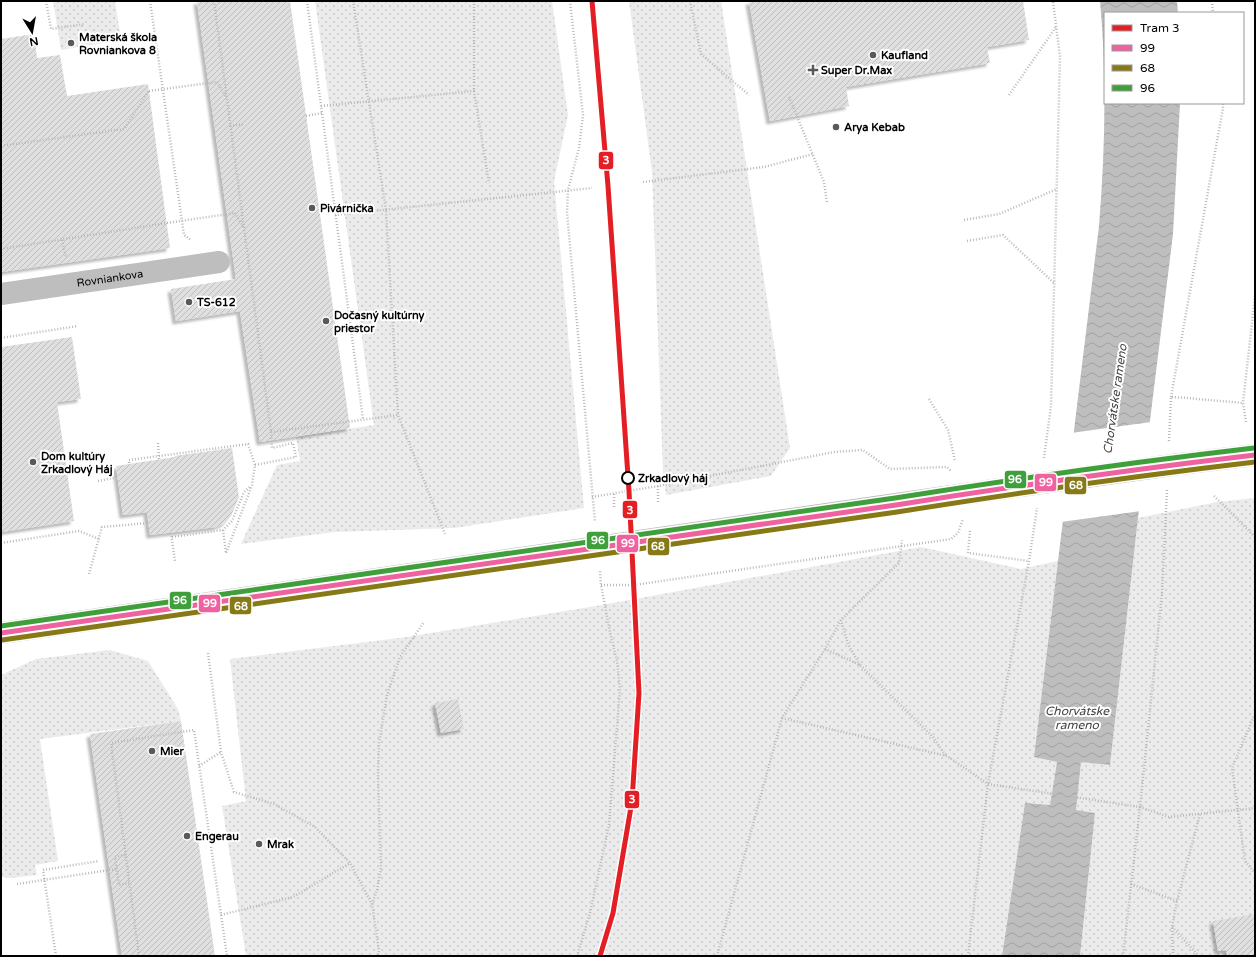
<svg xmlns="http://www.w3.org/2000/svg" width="1256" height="957" font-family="'Varela Round',sans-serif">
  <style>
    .green { fill: url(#green-dots) }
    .water { fill: url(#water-waves) }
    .pier { fill: #fff }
    .building { fill: url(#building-hatch); filter: url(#shadow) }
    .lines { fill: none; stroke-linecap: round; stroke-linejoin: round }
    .path { stroke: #b9b9b9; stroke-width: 2.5; stroke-dasharray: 1 2; stroke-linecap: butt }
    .minor { stroke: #bebebe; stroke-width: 22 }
    .path-bridge { stroke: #b9b9b9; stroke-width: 2.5; stroke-dasharray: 1 2; stroke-linecap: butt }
    .minor-bridge { stroke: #bebebe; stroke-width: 22 }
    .bus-1-casing { stroke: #fff; stroke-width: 8 }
    .bus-2-casing { stroke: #fff; stroke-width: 8 }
    .bus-3-casing { stroke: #fff; stroke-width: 8 }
    .bus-1 { stroke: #ee639f; stroke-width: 5 }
    .bus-2 { stroke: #887917; stroke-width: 5 }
    .bus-3 { stroke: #3fa03b; stroke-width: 5 }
    .tram-1-casing { stroke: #fff; stroke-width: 8 }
    .tram-1 { stroke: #e31e24; stroke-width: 5 }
    .poi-dot { fill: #595959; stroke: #fff; stroke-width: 1.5 }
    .stop-dot { fill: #fff; stroke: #000; stroke-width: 2 }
    .labels { text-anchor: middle; stroke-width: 4; stroke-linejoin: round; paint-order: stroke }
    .poi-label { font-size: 11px; font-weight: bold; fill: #000; stroke: #fff; text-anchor: start }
    .street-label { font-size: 11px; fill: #000; stroke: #fff }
    .stop-label { font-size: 11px; font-weight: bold; fill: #000; stroke: #fff; text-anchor: start }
    .water-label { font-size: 12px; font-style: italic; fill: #434343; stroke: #fff }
    .line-badge { stroke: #fff; stroke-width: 1.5 }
    .badge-label { font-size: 11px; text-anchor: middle; font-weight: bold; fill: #fff }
  </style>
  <defs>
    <pattern id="green-dots" width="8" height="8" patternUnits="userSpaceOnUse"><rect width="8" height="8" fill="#ebebeb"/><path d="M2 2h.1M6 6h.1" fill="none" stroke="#c8c8c8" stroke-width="1.8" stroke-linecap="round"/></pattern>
    <pattern id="water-waves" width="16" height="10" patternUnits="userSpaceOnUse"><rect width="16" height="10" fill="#bebebe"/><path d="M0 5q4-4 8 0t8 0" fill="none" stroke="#a2a2a2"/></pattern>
    <pattern id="building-hatch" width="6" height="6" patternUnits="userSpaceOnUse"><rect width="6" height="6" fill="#dfdfdf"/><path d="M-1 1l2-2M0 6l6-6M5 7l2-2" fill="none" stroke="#bebebe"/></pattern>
    <filter id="shadow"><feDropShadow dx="-3.5" dy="3.5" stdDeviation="1" flood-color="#0004"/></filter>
  </defs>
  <rect width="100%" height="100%" fill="#fff"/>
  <!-- green -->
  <g class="green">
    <path d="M 53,1 L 115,1 L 121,40 L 61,50 Z"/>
    <path d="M 315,1 L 552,1 L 568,115 L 554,181 L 584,508 L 454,528 L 335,532 L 241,544 L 277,465 L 300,461 L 296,437 L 374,425 Z"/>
    <path d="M 629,1 L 721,1 L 790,448 L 771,476 L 666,495 L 663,472 L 652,172 Z"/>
    <path d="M 1255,498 L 1255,956 L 1080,956 L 1095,813 L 1076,810 L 1081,761 L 1110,765 L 1138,518 L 1217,502 Z"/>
    <path d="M 921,547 L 1021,569 L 1058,561 L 1034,757 L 1057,762 L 1050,805 L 1025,803 L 1002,956 L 246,956 L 222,806 L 246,801 L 230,659 L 407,637 L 602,605 Z"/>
    <path d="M 110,650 L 148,661 L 178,709 L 181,721 L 40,739 L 58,861 L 35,865 L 37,875 L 11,878 L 1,877 L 1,675 L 36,659 Z"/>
  </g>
  <!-- water -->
  <path class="water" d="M 1100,1 L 1177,1 L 1178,13 L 1105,13 L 1105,103 L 1180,103 L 1173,234 L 1138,518 L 1110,765 L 1081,762 L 1076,810 L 1095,813 L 1080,956 L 1002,956 L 1025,803 L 1050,805 L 1057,762 L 1034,757 L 1099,226 C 1105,152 1107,76 1100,1 Z"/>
  <!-- pier -->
  <path class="pier" d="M 1151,422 L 1141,511 L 1061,522 L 1071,433 Z"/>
  <!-- building -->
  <g class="building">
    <path d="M 197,1 L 290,1 L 350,428 L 260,442 L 240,311 L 176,321 L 171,289 L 236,279 Z"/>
    <path d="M 749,1 L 1023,1 L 1029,40 L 987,47 L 990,63 L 846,87 L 849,106 L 770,121 Z"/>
    <path d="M 34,34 L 37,58 L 60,55 L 67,96 L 148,84 L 170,248 L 1,272 L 1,39 Z"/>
    <path d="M 72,337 L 81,399 L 57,402 L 74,521 L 1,532 L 1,347 Z"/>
    <path d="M 232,448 L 239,497 L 231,516 L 225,523 L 216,527 L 150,535 L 147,512 L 123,515 L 116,466 L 175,457 L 174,456 Z"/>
    <path d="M 458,699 L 464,729 L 441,733 L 435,703 Z"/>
    <path d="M 181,721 L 215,956 L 122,956 L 90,734 Z"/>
    <path d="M 1255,914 L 1255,956 L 1227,956 L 1226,950 L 1218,951 L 1213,921 Z"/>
  </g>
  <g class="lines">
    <!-- path -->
    <g class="path">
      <path d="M 46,1 L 51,29 L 85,24"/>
      <path d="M 150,1 L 184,235 L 191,240"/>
      <path d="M 214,1 L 271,432 L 398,415 L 445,534"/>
      <path d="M 307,1 L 363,419"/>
      <path d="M 353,1 L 386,210 L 398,415"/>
      <path d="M 474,1 L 474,91 L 489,183"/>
      <path d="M 570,1 L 583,115 L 579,148 L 568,190 L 567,212 L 595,522"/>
      <path d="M 690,1 L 701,54 L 749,95"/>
      <path d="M 1212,1 L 1213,13"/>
      <path d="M 217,82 L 226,97"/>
      <path d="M 1009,95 L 1056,27"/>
      <path d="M 789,97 L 824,182 L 827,202"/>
      <path d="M 321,106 L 474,91"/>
      <path d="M 306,116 L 322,113"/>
      <path d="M 230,126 L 244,124"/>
      <path d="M 1,146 L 124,129 L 149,91"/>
      <path d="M 643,182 L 764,167 L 813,154"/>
      <path d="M 235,213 L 244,228"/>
      <path d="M 335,215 L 592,188"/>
      <path d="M 964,220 L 999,214 L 1057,189"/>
      <path d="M 62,240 L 66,257 L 67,257"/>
      <path d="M 967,241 L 1003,235 L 1054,283"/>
      <path d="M 1,249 L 167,223"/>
      <path d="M 1,338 L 78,326"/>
      <path d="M 1171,397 L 1223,108 L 1223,103"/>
      <path d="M 929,399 L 948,430 L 955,461"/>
      <path d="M 1246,422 L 1243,403 L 1255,296"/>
      <path d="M 1169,441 L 1171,397 L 1187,398 L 1243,403"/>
      <path d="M 158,443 L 159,459"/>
      <path d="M 1044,458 L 1051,406 L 1060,57 L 1053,1"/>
      <path d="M 129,463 L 129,460 L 248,444 L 255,465 L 252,485 L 226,553"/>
      <path d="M 255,465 L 296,457 L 293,443 L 272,448 L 271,432"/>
      <path d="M 98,481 L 118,477"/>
      <path d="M 658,486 L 658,502"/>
      <path d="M 1167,490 L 1162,593 L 1140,807 L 1169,817 L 1255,808"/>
      <path d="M 614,494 L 614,509"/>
      <path d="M 1214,496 L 1255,537"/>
      <path d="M 592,497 L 658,486 L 834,452 L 863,450 L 890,469 L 947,467 L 951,471"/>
      <path d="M 223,530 L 226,553"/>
      <path d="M 970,531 L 968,553 L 1029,561"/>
      <path d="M 171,533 L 175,561"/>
      <path d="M 172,537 L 223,530 L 232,521 L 244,492 L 251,486"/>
      <path d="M 1,543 L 79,531 L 99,539"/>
      <path d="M 89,574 L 102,527 L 148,523"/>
      <path d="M 601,585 L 634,585 L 951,539 L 958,533 L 963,519"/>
      <path d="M 841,620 L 848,644 L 860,665"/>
      <path d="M 825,649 L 860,665 L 933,737 L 946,756"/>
      <path d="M 208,653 L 221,752 L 234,792 L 274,804 L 315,827 L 350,863 L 372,904 L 379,951 L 377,956"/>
      <path d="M 1255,714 L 1232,768 L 1245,861 L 1255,873"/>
      <path d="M 782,718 L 947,756 L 988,784 L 1140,807 L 1123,956"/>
      <path d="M 199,766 L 221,752"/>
      <path d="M 125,855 L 115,857 L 119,885 L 129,883"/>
      <path d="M 17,884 L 116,869"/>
      <path d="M 1131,884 L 1177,901"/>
      <path d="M 372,904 L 377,890 L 381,868 L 378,776 L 379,743 L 387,695 L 400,657 L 424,622"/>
      <path d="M 221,915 L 293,897 L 350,863"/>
      <path d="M 1172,927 L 1199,956"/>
      <path d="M 56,956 L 43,870 L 99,861"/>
      <path d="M 139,956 L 111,743 L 194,730 L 227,956"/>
      <path d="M 577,956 L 590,913 L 609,825 L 620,689 L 617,661 L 610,632 L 601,585 L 600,571"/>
      <path d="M 717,956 L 782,718 L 825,649 L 841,620 L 899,563 L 902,540"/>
      <path d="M 968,956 L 988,784 L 1029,561 L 1037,508"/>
      <path d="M 1173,956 L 1172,927 L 1177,901 L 1200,814"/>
    </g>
    <!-- minor -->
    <g class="minor">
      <path id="s1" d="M 1,294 L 219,262"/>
      <path d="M 1180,464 L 1255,455"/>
      <path d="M 1,633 L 1020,486"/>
    </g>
    <!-- path-bridge -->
    <g class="path-bridge">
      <path d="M 149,91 L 217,82"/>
      <path d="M 167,223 L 235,213"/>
    </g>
    <!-- minor-bridge -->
    <path class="minor-bridge" d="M 1020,486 L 1180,464"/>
    <!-- bus-1 casing -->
    <g class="bus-1-casing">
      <path id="bus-1" d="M 1,633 L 896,505 C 1015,486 1135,469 1255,455"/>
    </g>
    <!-- bus-2 casing -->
    <g class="bus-2-casing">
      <path id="bus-2" d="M 2,640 L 897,512 C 1016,493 1135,476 1255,462"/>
    </g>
    <!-- bus-3 casing -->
    <g class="bus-3-casing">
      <path id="bus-3" d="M 1,626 L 895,498 C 1014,479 1134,462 1254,448"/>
    </g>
    <!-- bus-1 -->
    <use href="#bus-1" class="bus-1"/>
    <!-- bus-2 -->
    <use href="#bus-2" class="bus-2"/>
    <!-- bus-3 -->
    <use href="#bus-3" class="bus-3"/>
    <!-- tram-1 casing -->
    <g class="tram-1-casing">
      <path id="tram-1" d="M 592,1 L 608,186 L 629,491 L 639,693 L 632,801 L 613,913 L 600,956"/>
    </g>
    <!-- tram-1 -->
    <use href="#tram-1" class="tram-1"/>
  </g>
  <!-- markers -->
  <g class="poi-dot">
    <circle cx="71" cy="43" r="4"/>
    <circle cx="873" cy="55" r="4"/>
    <path d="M811 64h4v4h4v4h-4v4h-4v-4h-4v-4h4z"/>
    <circle cx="836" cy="127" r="4"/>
    <circle cx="312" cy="208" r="4"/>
    <circle cx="189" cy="302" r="4"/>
    <circle cx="326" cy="321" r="4"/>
    <circle cx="33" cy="462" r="4"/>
    <circle cx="152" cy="751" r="4"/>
    <circle cx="187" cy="836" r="4"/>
    <circle cx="259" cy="844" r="4"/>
  </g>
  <circle class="stop-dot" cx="628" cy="478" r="6"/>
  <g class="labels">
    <!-- poi labels -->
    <g class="poi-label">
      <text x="79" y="41">Materská škola<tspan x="79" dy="13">Rovniankova 8</tspan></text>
      <text x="881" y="59">Kaufland</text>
      <text x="821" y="74">Super Dr.Max</text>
      <text x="844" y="131">Arya Kebab</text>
      <text x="320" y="212">Pivárnička</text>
      <text x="197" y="306">TS-612</text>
      <text x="334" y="319">Dočasný kultúrny<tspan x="334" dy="13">priestor</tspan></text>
      <text x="41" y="460">Dom kultúry<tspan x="41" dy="13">Zrkadlový Háj</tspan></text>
      <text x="160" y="755">Mier</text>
      <text x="195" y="840">Engerau</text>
      <text x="267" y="848">Mrak</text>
    </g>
    <!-- street labels -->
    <g class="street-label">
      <text dy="4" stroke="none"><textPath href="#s1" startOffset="110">Rovniankova</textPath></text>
    </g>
    <!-- stop labels -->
    <g class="stop-label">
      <text x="638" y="482">Zrkadlový háj</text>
    </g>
    <!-- water labels -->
    <g class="water-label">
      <text transform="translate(1115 399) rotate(-82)" y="4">Chorvátske rameno</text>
      <text x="1077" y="715">Chorvátske<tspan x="1077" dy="14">rameno</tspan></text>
    </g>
  </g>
  <g class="line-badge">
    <rect x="598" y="151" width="16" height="19" rx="4" fill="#e31e24"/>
    <rect x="1004" y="470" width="23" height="19" rx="4" fill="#3fa03b"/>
    <rect x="1034" y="473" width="23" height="19" rx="4" fill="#ee639f"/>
    <rect x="1064" y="476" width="23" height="19" rx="4" fill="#887917"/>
    <rect x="622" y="500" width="16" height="19" rx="4" fill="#e31e24"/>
    <rect x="586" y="531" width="23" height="19" rx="4" fill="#3fa03b"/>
    <rect x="616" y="534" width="23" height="19" rx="4" fill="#ee639f"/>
    <rect x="647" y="537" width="23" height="19" rx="4" fill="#887917"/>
    <rect x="169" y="591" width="23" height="19" rx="4" fill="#3fa03b"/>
    <rect x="198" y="594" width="23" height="19" rx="4" fill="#ee639f"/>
    <rect x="229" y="596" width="23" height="19" rx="4" fill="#887917"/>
    <rect x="624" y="790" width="16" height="19" rx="4" fill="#e31e24"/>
  </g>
  <g class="badge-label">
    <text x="606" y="164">3</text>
    <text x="1015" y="483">96</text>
    <text x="1046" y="486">99</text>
    <text x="1076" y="489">68</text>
    <text x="630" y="514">3</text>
    <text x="598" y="544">96</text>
    <text x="628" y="547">99</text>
    <text x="658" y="550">68</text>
    <text x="180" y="604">96</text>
    <text x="210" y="607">99</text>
    <text x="241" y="610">68</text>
    <text x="632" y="803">3</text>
  </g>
  <!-- border -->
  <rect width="1256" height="957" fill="none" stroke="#000000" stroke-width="4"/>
  <!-- legend -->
  <rect x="1104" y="12" width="140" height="92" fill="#ffffff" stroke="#999999"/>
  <rect x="1112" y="25" width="20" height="6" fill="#e31e24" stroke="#999999"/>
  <text x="1140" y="32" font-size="12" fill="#000000">Tram 3</text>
  <rect x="1112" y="45" width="20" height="6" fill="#ee639f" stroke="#999999"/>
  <text x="1140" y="52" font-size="12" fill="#000000">99</text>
  <rect x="1112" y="65" width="20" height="6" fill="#887917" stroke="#999999"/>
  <text x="1140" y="72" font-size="12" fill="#000000">68</text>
  <rect x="1112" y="85" width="20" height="6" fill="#3fa03b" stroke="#999999"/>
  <text x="1140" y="92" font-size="12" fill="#000000">96</text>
  <!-- north arrow -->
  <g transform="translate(32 32) rotate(169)" stroke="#ffffff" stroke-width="3" paint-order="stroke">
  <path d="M0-3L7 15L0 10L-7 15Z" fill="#000000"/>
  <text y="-6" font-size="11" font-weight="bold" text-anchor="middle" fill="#000000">N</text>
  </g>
</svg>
